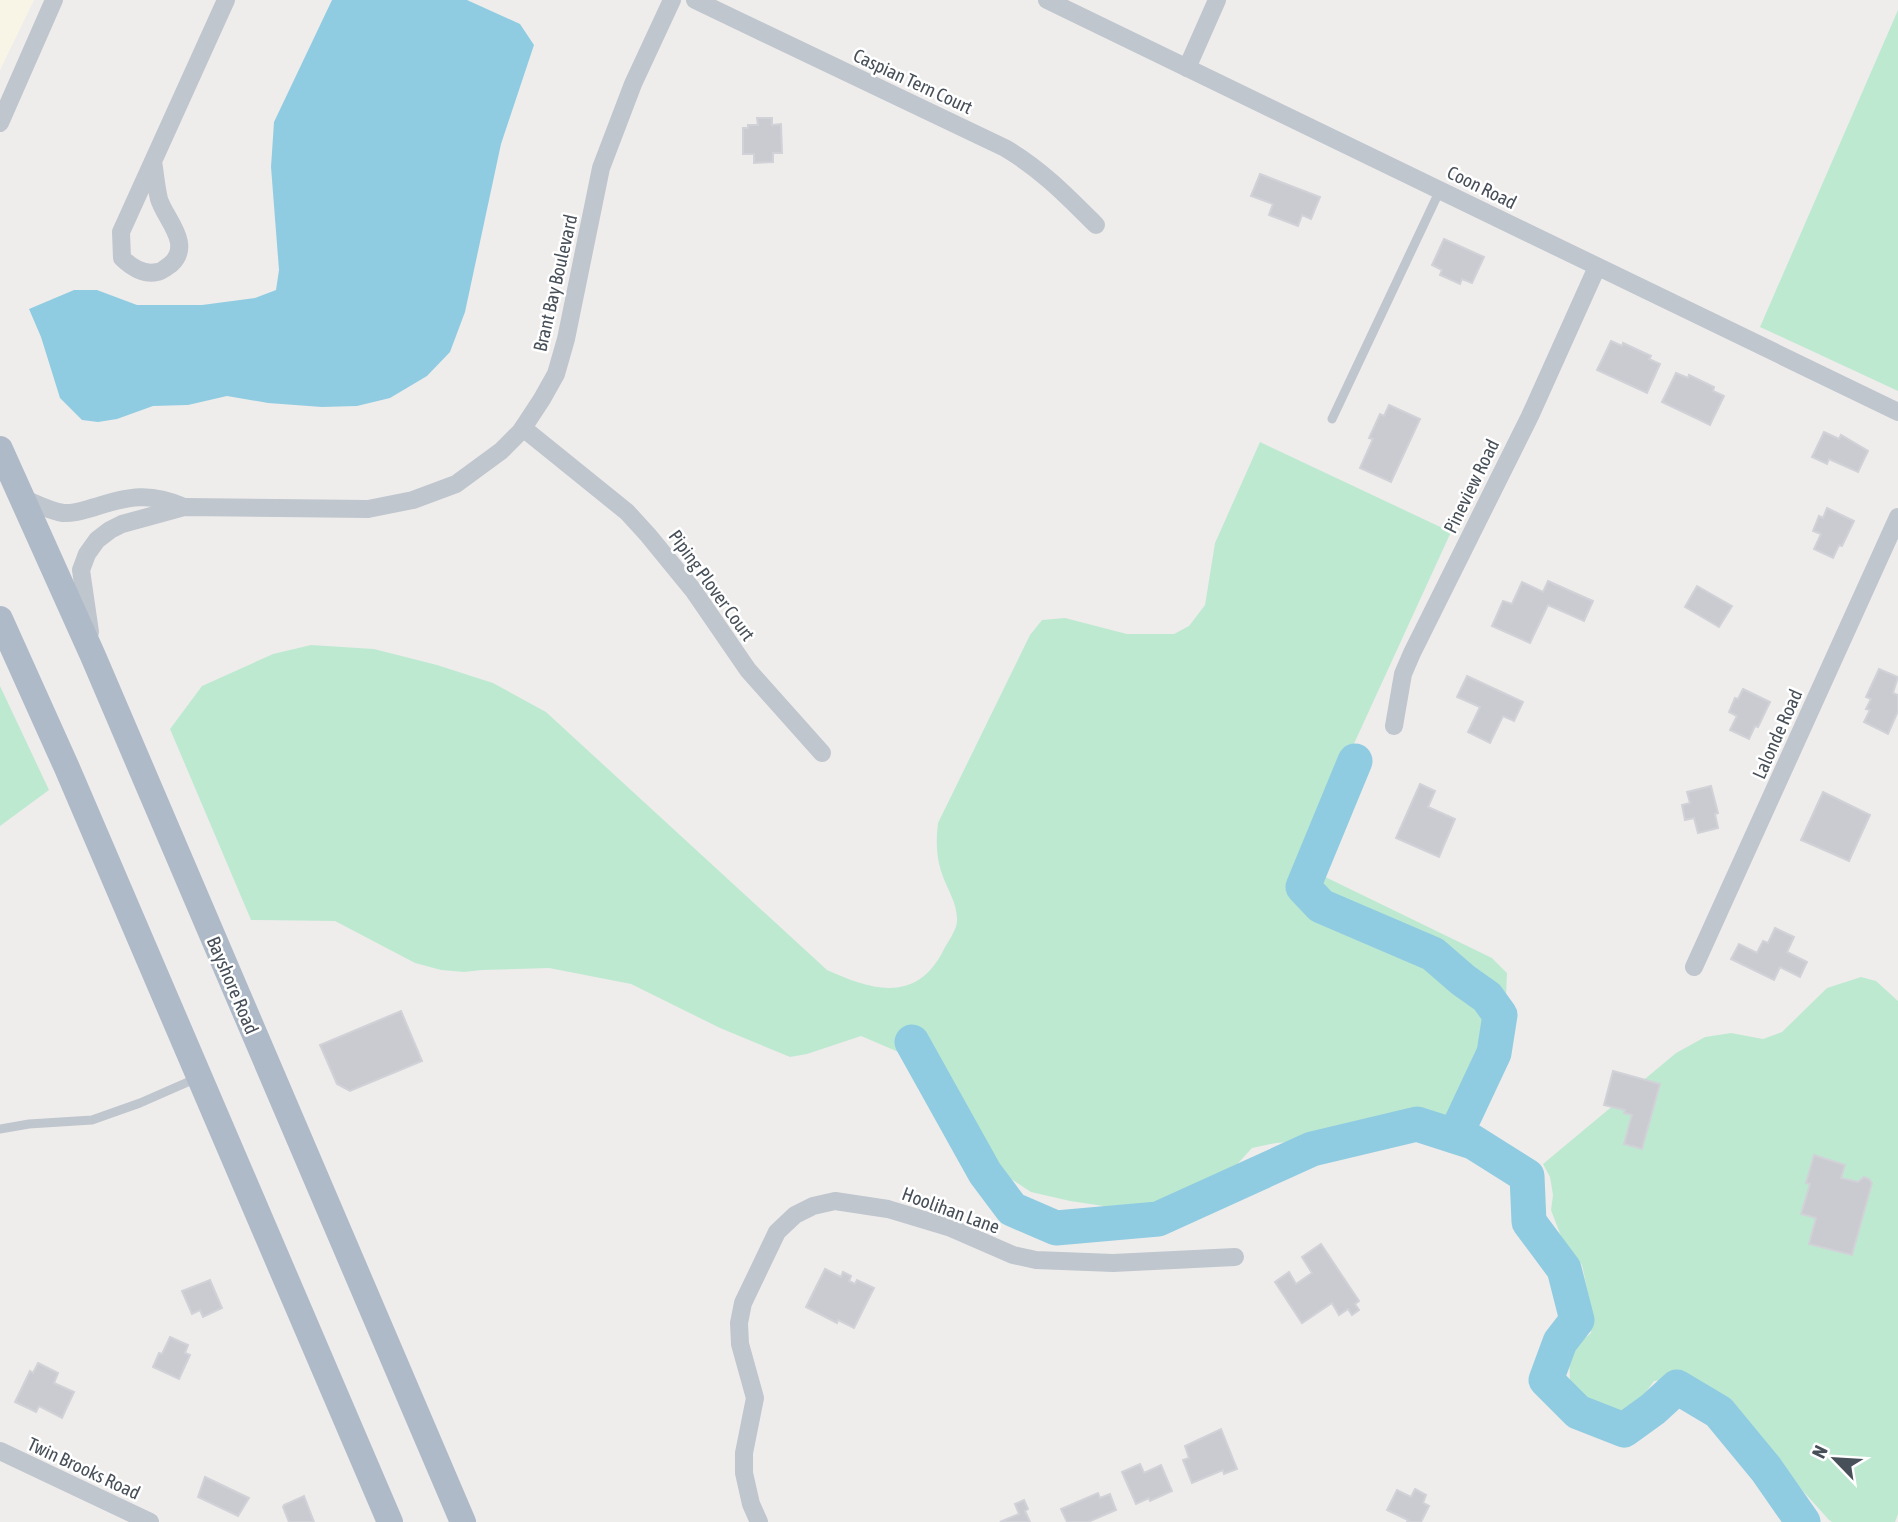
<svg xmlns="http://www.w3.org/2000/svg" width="1898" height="1522" font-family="'Asap Condensed',sans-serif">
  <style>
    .commercial { fill: #f9f5e6 }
    .green { fill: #bee9d1 }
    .water { fill: #90cce1 }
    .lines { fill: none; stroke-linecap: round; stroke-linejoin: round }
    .river { stroke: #90cce1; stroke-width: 35 }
    .building { fill: #cacbd1; stroke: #d1d2d7; stroke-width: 2 }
    .service { stroke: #bfc6cd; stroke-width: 9 }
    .minor { stroke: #bfc6cd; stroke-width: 18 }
    .primary { stroke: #afbac9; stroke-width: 26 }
    .labels { text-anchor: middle; stroke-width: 5; stroke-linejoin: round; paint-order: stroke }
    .street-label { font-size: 19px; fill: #474f58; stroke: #fff }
  </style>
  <rect width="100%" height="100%" fill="#efedec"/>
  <!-- commercial -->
  <path class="commercial" d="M 0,0 L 34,0 L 0,70 Z"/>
  <!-- green -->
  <g class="green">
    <path d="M 1898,10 L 1898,391 L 1760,327 Z"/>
    <path d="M 1260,442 L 1451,532 L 1309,842 L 1305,857 L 1313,871 L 1492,958 L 1507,973 L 1506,997 L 1455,1133 L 1370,1136 L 1276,1143 L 1252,1148 L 1221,1182 L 1182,1196 L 1130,1210 L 1070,1201 L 1031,1192 L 1002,1173 L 986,1155 L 950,1077 L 929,1065 L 861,1036 L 807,1054 L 790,1057 L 720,1028 L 631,984 L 549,968 L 482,970 L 464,972 L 441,970 L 415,963 L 335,921 L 251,920 L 170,729 L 202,686 L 273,654 L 311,645 L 374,649 L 437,665 L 493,683 L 546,712 L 827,970 C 871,990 916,1004 943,951 C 947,943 956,931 957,922 C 958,903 946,888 941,871 C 936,855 936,840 938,823 L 1030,635 L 1042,620 L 1065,618 L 1127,634 L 1174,634 L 1189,626 L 1205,605 L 1215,543 Z"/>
    <path d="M 0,686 L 49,790 L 0,826 Z"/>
    <path d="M 1861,977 L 1876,981 L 1898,1001 L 1898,1514 L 1895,1522 L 1832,1522 L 1829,1520 L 1716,1394 L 1676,1379 L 1654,1381 L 1631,1412 L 1595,1412 L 1570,1385 L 1569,1351 L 1591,1333 L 1592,1312 L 1582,1265 L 1562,1239 L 1551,1210 L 1553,1195 L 1550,1177 L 1543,1164 L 1676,1053 L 1705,1037 L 1731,1033 L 1763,1039 L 1782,1032 L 1827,988 Z"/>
  </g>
  <!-- water -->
  <path class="water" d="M 332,0 L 467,0 L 520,24 L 534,45 L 501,144 L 465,312 L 450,352 L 427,376 L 390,398 L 357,406 L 322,407 L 268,403 L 227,396 L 188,405 L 153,406 L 117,419 L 98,422 L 82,420 L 60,398 L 41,337 L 29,309 L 74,290 L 97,290 L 137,305 L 202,305 L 255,298 L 276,290 L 279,270 L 271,167 L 274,122 Z"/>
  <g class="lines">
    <!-- river -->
    <g class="river">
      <path d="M 1355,761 L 1303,887 L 1321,906 L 1433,954 L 1463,980 L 1487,997 L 1500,1015 L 1494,1053 L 1455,1136"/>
      <path d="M 912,1042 L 985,1173 L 1012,1209 L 1056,1228 L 1158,1219 L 1312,1149 L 1417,1124 L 1473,1142 L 1527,1176 L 1529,1222 L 1564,1269 L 1577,1320 L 1560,1342 L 1546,1380 L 1578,1412 L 1624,1430 L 1653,1409 L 1677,1387 L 1719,1412 L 1766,1469 L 1803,1522"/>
    </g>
  </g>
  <!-- building -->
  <g class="building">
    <path d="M 757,118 L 772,118 L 772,125 L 781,124 L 782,153 L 773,153 L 773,162 L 754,163 L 754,154 L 743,154 L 743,128 L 748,128 L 748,125 L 758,125 Z"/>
    <path d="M 1260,174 L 1320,197 L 1311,219 L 1302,215 L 1298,226 L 1269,215 L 1273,204 L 1251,196 Z"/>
    <path d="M 1444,239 L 1484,257 L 1472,283 L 1462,279 L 1460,284 L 1440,275 L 1442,270 L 1432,265 Z"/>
    <path d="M 1611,341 L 1622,346 L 1623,343 L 1651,356 L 1649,359 L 1660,364 L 1647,393 L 1597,370 Z"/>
    <path d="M 1676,373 L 1688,378 L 1689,375 L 1714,387 L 1713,391 L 1724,396 L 1710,425 L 1662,402 Z"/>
    <path d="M 1389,405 L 1420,419 L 1391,482 L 1360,468 L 1373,439 L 1369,438 L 1380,414 L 1384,416 Z"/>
    <path d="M 1824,432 L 1839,439 L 1841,435 L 1868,451 L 1858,472 L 1829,459 L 1827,464 L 1812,457 Z"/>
    <path d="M 1827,508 L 1854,521 L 1842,546 L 1839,545 L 1833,558 L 1814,549 L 1821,534 L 1813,531 L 1819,516 L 1823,518 Z"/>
    <path d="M 1548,581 L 1593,601 L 1584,621 L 1548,605 L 1530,643 L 1492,626 L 1503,601 L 1512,604 L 1522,582 L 1543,592 Z"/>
    <path d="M 1697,586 L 1732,606 L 1719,627 L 1685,607 Z"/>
    <path d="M 1879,669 L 1898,677 L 1893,693 L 1898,695 L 1898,711 L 1888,734 L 1864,722 L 1870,710 L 1866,709 L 1871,699 L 1866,697 Z"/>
    <path d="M 1467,676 L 1523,702 L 1514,721 L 1503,716 L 1490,743 L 1468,732 L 1480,707 L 1457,697 Z"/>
    <path d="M 1743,689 L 1770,702 L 1758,727 L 1755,726 L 1749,739 L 1730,730 L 1737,716 L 1729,712 L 1735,698 L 1738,699 Z"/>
    <path d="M 1420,784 L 1435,791 L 1428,807 L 1455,819 L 1439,857 L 1396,838 Z"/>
    <path d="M 1711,786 L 1718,813 L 1715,814 L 1718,828 L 1698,833 L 1694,818 L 1685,820 L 1682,805 L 1690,803 L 1687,792 Z"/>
    <path d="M 1823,792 L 1870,815 L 1849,861 L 1801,840 Z"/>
    <path d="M 1775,928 L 1794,937 L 1787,952 L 1807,962 L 1800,977 L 1780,967 L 1774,980 L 1731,959 L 1739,944 L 1757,953 L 1763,941 L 1768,943 Z"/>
    <path d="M 401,1011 L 422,1061 L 350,1091 L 337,1084 L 320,1045 Z"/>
    <path d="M 1613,1071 L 1660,1084 L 1642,1149 L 1624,1144 L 1632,1115 L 1624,1113 L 1625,1110 L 1604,1105 Z"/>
    <path d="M 1814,1155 L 1845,1165 L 1841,1178 L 1858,1182 L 1864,1177 L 1869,1179 L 1872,1183 L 1852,1255 L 1809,1244 L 1816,1218 L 1801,1214 L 1810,1184 L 1806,1183 Z"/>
    <path d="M 1321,1244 L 1359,1301 L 1355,1304 L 1359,1310 L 1352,1315 L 1348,1309 L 1339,1315 L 1332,1303 L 1302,1323 L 1275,1282 L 1289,1272 L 1296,1284 L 1312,1273 L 1302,1257 Z"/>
    <path d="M 825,1269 L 841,1277 L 843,1272 L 851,1276 L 849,1281 L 855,1284 L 857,1280 L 874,1288 L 854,1328 L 838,1320 L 837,1323 L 806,1307 Z"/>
    <path d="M 210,1280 L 222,1308 L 203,1317 L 200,1310 L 192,1314 L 182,1291 Z"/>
    <path d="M 170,1337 L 188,1345 L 185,1353 L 190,1355 L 179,1379 L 153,1367 L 159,1353 L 162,1354 Z"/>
    <path d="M 38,1363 L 58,1373 L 54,1383 L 74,1392 L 62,1418 L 39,1406 L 36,1412 L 15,1402 L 30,1371 L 33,1373 Z"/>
    <path d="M 1221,1429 L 1237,1469 L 1224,1474 L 1223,1470 L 1192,1483 L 1183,1460 L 1189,1458 L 1185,1446 Z"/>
    <path d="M 1140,1464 L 1144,1473 L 1161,1465 L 1172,1491 L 1150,1501 L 1149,1498 L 1136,1504 L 1122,1472 Z"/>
    <path d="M 205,1477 L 249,1498 L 238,1516 L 198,1497 Z"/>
    <path d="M 1415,1489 L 1426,1495 L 1423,1503 L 1429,1506 L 1421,1522 L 1407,1522 L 1408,1520 L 1387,1510 L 1397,1490 L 1411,1497 Z"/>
    <path d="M 1098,1493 L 1100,1498 L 1110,1494 L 1116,1510 L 1088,1522 L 1067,1522 L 1061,1509 Z"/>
    <path d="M 304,1496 L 314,1522 L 289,1522 L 283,1507 L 284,1505 Z"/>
    <path d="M 1024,1500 L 1028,1509 L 1025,1511 L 1030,1522 L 1000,1522 L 1019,1514 L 1015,1504 Z"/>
  </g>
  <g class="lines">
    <!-- service -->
    <g class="service">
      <path d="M 1332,419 L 1440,190"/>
      <path d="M 0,1129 L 29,1124 L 92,1120 L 140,1103 L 197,1078"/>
    </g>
    <!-- minor -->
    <g class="minor">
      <path d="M 695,0 L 1005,148 C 1041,169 1067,196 1096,225"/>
      <path d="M 1047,0 L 1898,412"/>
      <path d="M 1187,68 L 1217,0"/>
      <path d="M 0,123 L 54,0"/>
      <path d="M 153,161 C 155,173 156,187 159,199 C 165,219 193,244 171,264 C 167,267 161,272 157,272 C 144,275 131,267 122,258 L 121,232 L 226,0"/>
      <path d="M 523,428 L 627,512 L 648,535 L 693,590 L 748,670 L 822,753"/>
      <path d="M 22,498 C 35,503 49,511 63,513 C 74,514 84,510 95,507 C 129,496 151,492 184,507"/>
      <path d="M 90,632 L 81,570 L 87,554 L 97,540 L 110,530 L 122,524 L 184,507 L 368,509 L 413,500 L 456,484 L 501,451 L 521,431 L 542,399 L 556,374 L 566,339 L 601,168 L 633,84 L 672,0"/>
      <path d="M 1394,726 L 1403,674 L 1412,653 L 1530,416 L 1597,267"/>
      <path d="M 1694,967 L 1898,517"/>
      <path d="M 0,1451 L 150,1522"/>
      <path d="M 759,1522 L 751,1504 L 744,1473 L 744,1453 L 755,1398 L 740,1344 L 739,1323 L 743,1303 L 777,1232 L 795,1215 L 813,1206 L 835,1201 L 888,1209 L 951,1228 L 1013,1255 L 1036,1260 L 1113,1263 L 1235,1257"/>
    </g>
    <!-- primary -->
    <g class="primary">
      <path d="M 0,449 L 93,656 L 463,1522"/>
      <path d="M 0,619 L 67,768 L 390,1522"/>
    </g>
  </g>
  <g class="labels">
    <!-- street labels -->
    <g class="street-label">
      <text transform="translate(913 81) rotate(25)" y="7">Caspian Tern Court</text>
      <text transform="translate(1482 187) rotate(26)" y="7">Coon Road</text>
      <text transform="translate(555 283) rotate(-77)" y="7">Brant Bay Boulevard</text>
      <text transform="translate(1471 486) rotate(-64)" y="7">Pineview Road</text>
      <text transform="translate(712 585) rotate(54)" y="7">Piping Plover Court</text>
      <text transform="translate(1777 734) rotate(-66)" y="7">Lalonde Road</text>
      <text transform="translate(233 985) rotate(67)" y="7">Bayshore Road</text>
      <text transform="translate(951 1210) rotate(20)" y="7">Hoolihan Lane</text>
      <text transform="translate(84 1468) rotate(25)" y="7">Twin Brooks Road</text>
    </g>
  </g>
  <!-- north arrow -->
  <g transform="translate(1835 1459) rotate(295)" stroke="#ffffff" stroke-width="5" paint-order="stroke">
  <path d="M0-5L12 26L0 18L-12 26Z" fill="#474f58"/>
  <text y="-10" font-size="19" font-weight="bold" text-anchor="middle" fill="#474f58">N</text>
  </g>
</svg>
